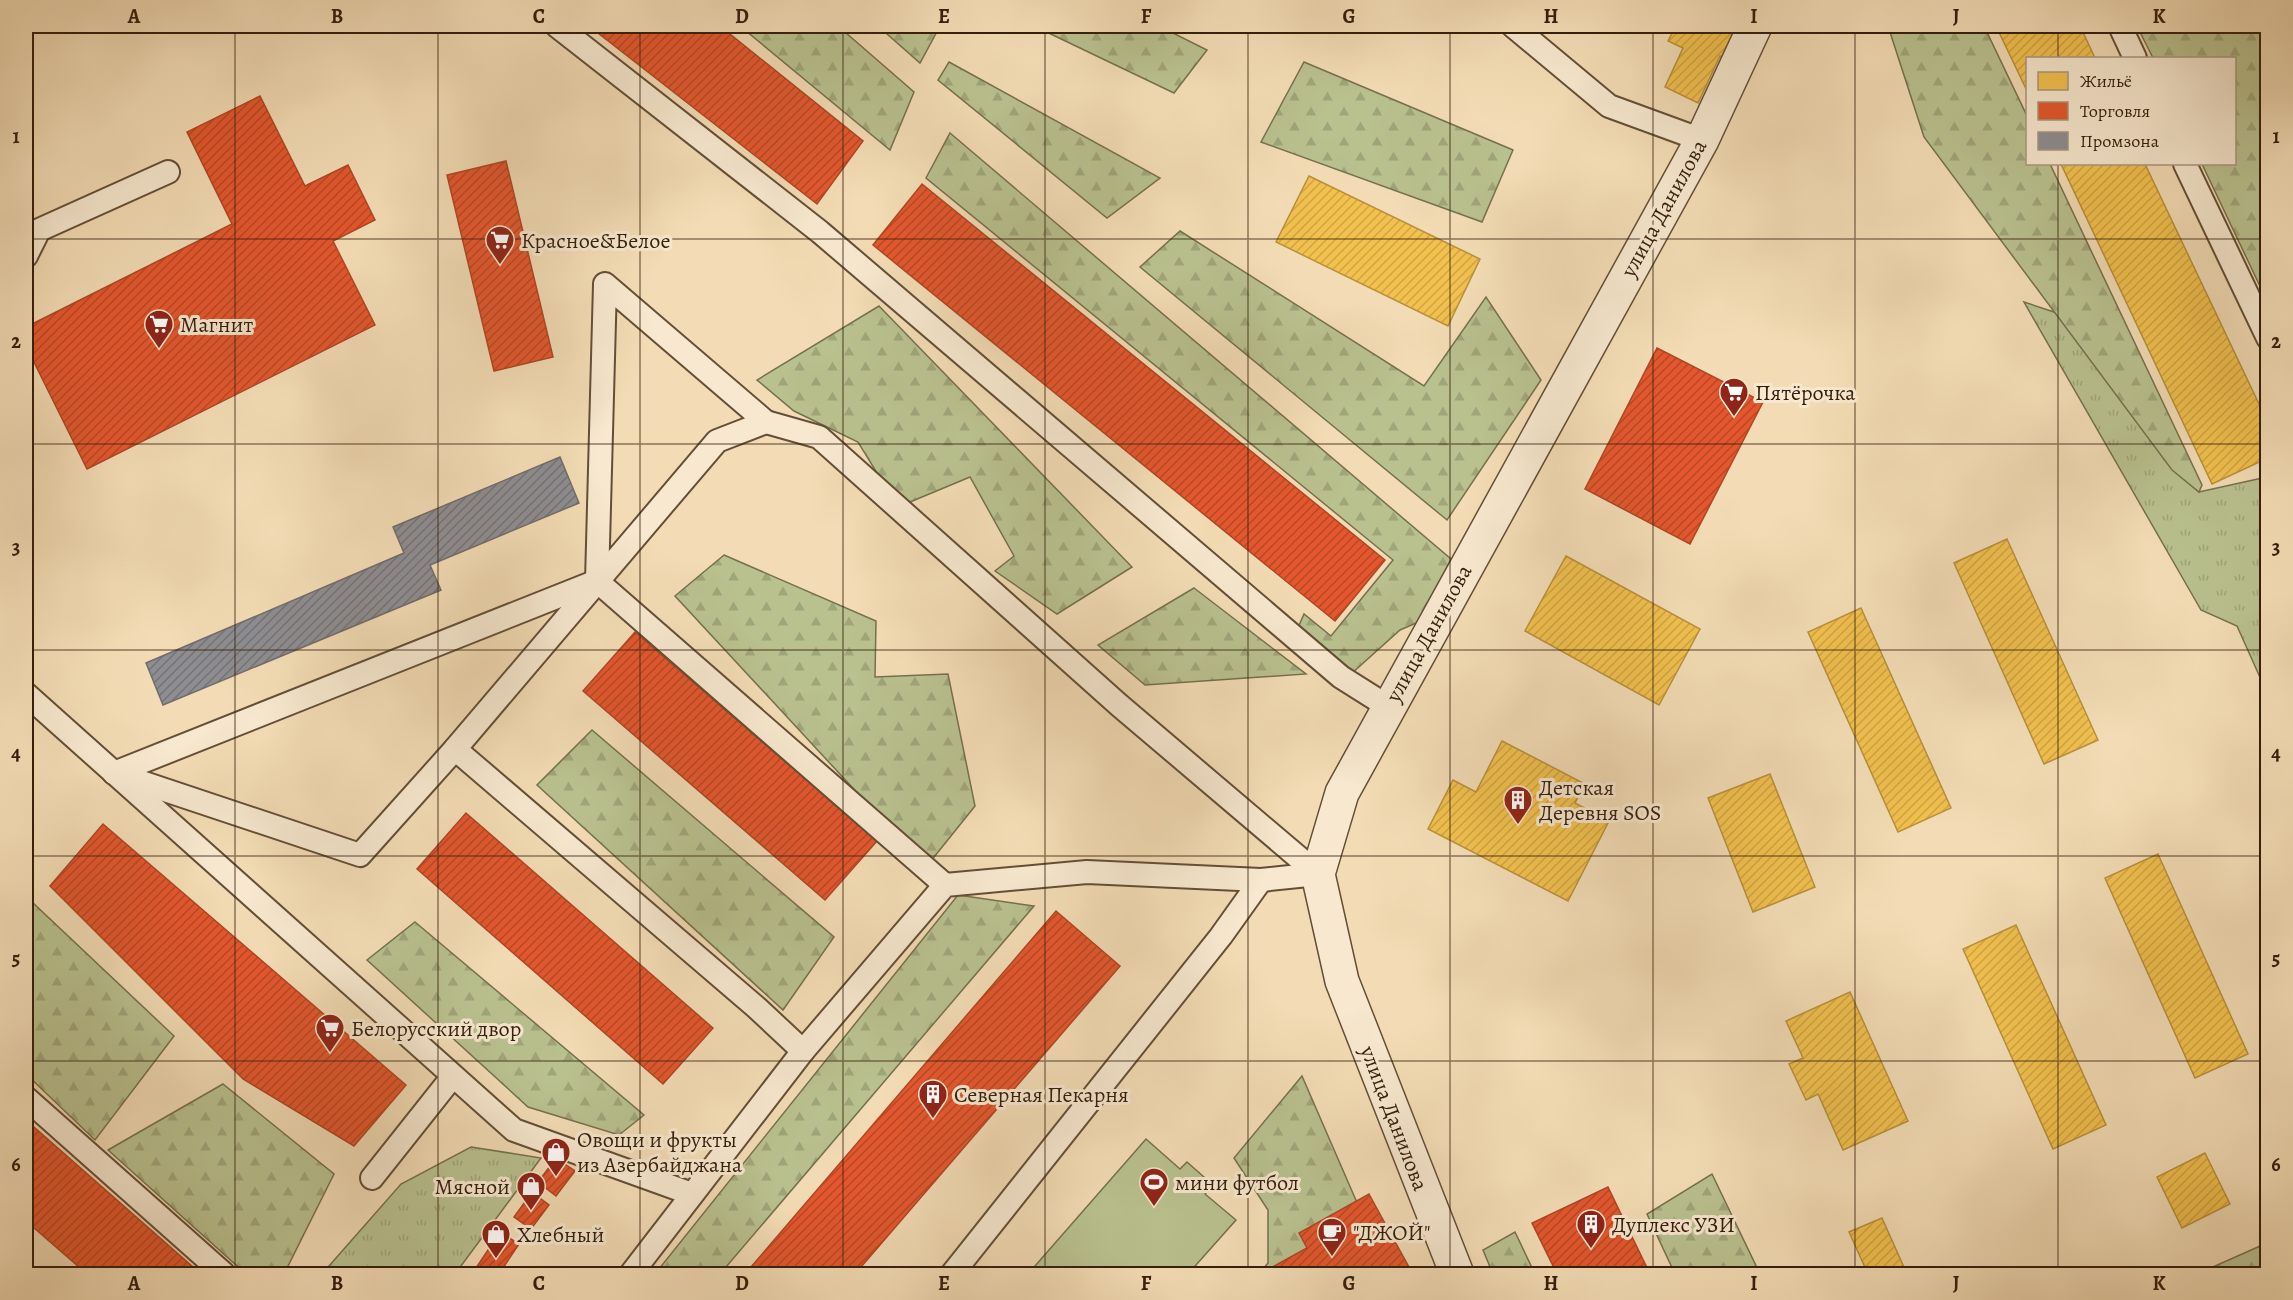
<svg xmlns="http://www.w3.org/2000/svg" width="2293" height="1300" font-family="Alegreya,serif">
  <style>
    .grass { fill: url(#grass-tufts); stroke: #76704e; stroke-width: 1.5 }
    .forest { fill: url(#forest-firs); stroke: #76704e; stroke-width: 1.5 }
    .pitch { fill: #b9c18f; stroke: #76704e; stroke-width: 1.5 }
    .homes { fill: url(#homes-hatch); stroke: #b9903a; stroke-width: 1.5 }
    .shops { fill: url(#shops-hatch); stroke: #af4624; stroke-width: 1.5 }
    .industry { fill: url(#industry-hatch); stroke: #726c6a; stroke-width: 1.5 }
    .lines { fill: none; stroke-linecap: round; stroke-linejoin: round }
    .lane-casing { stroke: #644e37; stroke-width: 26 }
    .street-casing { stroke: #644e37; stroke-width: 36 }
    .lane { stroke: #f7e8cf; stroke-width: 22 }
    .street { stroke: #f7e8cf; stroke-width: 33 }
    .grid { fill: none; stroke: #341e0d; stroke-width: 1.5; stroke-opacity: 0.55 }
    .labels { text-anchor: middle; stroke-width: 6; stroke-linejoin: round; paint-order: stroke }
    .street-label { font-size: 22px; fill: #341e0d; stroke: #f7e8cf }
    .poi-label { font-size: 22px; fill: #341e0d; stroke: #f7e8cf; text-anchor: start }
    .neatline { fill: none; stroke: #341e0d; stroke-width: 2 }
    .grid-label { font-size: 20px; text-anchor: middle; font-weight: bold; fill: #341e0d }
  </style>
  <defs>
    <pattern id="grass-tufts" width="24" height="20" patternUnits="userSpaceOnUse" patternTransform="scale(1.5)"><rect width="24" height="20" fill="#b9c18f"/><path d="M3 7l-1-3M5 7V3M7 7l1-3M15 17l-1-3M17 17v-4M19 17l1-3" fill="none" stroke="#a0a57a"/></pattern>
    <pattern id="forest-firs" width="22" height="20" patternUnits="userSpaceOnUse" patternTransform="scale(1.5)"><rect width="22" height="20" fill="#b9c18f"/><path d="M5 1l3.5 6h-7zM16 11l3.5 6h-7z" fill="#a0a57a"/></pattern>
    <pattern id="homes-hatch" width="6" height="6" patternUnits="userSpaceOnUse" patternTransform="scale(1.5)"><rect width="6" height="6" fill="#f2c14e"/><path d="M-1 1l2-2M0 6l6-6M5 7l2-2" fill="none" stroke="#d0a543"/></pattern>
    <pattern id="shops-hatch" width="6" height="6" patternUnits="userSpaceOnUse" patternTransform="scale(1.5)"><rect width="6" height="6" fill="#e4572e"/><path d="M-1 1l2-2M0 6l6-6M5 7l2-2" fill="none" stroke="#ba4726"/></pattern>
    <pattern id="industry-hatch" width="6" height="6" patternUnits="userSpaceOnUse" patternTransform="scale(1.5)"><rect width="6" height="6" fill="#8d8d92"/><path d="M-1 1l2-2M0 6l6-6M5 7l2-2" fill="none" stroke="#747376"/></pattern>
  </defs>
  <rect width="100%" height="100%" fill="#f3dcb5"/>
  <filter id="stains"><feTurbulence type="fractalNoise" baseFrequency=".00333" numOctaves="4"/><feColorMatrix values="0 0 0 0 .2 0 0 0 0 .09 0 0 0 0 .02 0 0 0 .5 -.17"/></filter>
  <radialGradient id="worn" r=".72"><stop offset=".6" stop-color="#630" stop-opacity="0"/><stop offset="1" stop-color="#630" stop-opacity=".3"/></radialGradient>
  <!-- grass -->
  <g class="grass">
    <path d="M 2024,302 L 2057,313 L 2172,469 L 2199,492 L 2267,477 L 2267,693 L 2237,626 L 2201,610 Z"/>
    <path d="M 471,1147 L 541,1158 L 455,1274 L 322,1274 L 401,1184 Z"/>
  </g>
  <!-- forest -->
  <g class="forest">
    <path d="M 740,26 L 838,26 L 914,92 L 890,150 Z"/>
    <path d="M 878,26 L 940,26 L 920,63 Z"/>
    <path d="M 1034,26 L 1159,26 L 1207,50 L 1174,93 Z"/>
    <path d="M 1888,26 L 1984,26 L 2027,116 L 2028,164 L 2050,164 L 2202,485 L 2199,492 L 2172,470 L 1924,137 Z"/>
    <path d="M 2137,26 L 2267,26 L 2267,301 L 2202,164 L 2234,164 L 2234,58 L 2153,58 Z"/>
    <path d="M 949,62 L 1160,178 L 1107,218 L 938,80 Z"/>
    <path d="M 1304,62 L 1513,150 L 1482,222 L 1261,142 Z"/>
    <path d="M 950,133 L 1451,559 L 1421,621 L 1400,630 L 1351,674 L 1297,630 L 1304,614 L 1331,636 L 1393,560 L 926,178 Z"/>
    <path d="M 1180,231 L 1424,386 L 1486,297 L 1541,380 L 1447,520 L 1140,267 Z"/>
    <path d="M 879,306 L 1132,567 L 1057,614 L 995,571 L 1014,556 L 970,477 L 898,507 L 858,442 L 794,411 L 757,380 Z"/>
    <path d="M 724,555 L 876,621 L 875,677 L 948,674 L 975,806 L 926,867 L 675,596 Z"/>
    <path d="M 1194,588 L 1306,674 L 1145,685 L 1098,645 Z"/>
    <path d="M 592,730 L 834,937 L 783,1010 L 537,785 Z"/>
    <path d="M 958,895 L 1034,906 L 720,1274 L 655,1274 Z"/>
    <path d="M 26,902 L 32,902 L 174,1036 L 95,1140 L 26,1074 Z"/>
    <path d="M 415,922 L 644,1115 L 619,1135 L 528,1107 L 367,960 Z"/>
    <path d="M 1302,1076 L 1388,1274 L 1259,1274 L 1268,1263 L 1268,1210 L 1234,1158 Z"/>
    <path d="M 223,1084 L 334,1174 L 287,1268 L 281,1274 L 246,1274 L 108,1150 Z"/>
    <path d="M 1712,1174 L 1760,1274 L 1675,1274 L 1647,1214 Z"/>
    <path d="M 1515,1232 L 1535,1274 L 1493,1274 L 1483,1250 Z"/>
    <path d="M 2267,1243 L 2267,1272 L 2262,1274 L 2197,1274 Z"/>
  </g>
  <!-- pitch -->
  <path class="pitch" d="M 1146,1139 L 1180,1169 L 1187,1162 L 1213,1185 L 1205,1194 L 1236,1220 L 1188,1274 L 1028,1274 Z"/>
  <!-- homes -->
  <g class="homes">
    <path d="M 1676,26 L 1735,26 L 1732,32 L 1740,35 L 1728,60 L 1720,56 L 1698,103 L 1665,87 L 1683,48 L 1668,41 Z"/>
    <path d="M 1996,26 L 2080,26 L 2095,58 L 2028,58 L 2028,93 Z"/>
    <path d="M 2061,164 L 2145,164 L 2268,423 L 2268,458 L 2212,484 Z"/>
    <path d="M 1309,176 L 1480,259 L 1448,326 L 1276,242 Z"/>
    <path d="M 2007,539 L 2098,740 L 2044,764 L 1954,563 Z"/>
    <path d="M 1566,556 L 1700,629 L 1659,705 L 1525,631 Z"/>
    <path d="M 1861,608 L 1951,808 L 1898,832 L 1808,632 Z"/>
    <path d="M 1502,741 L 1585,784 L 1575,803 L 1609,821 L 1568,901 L 1428,829 L 1453,780 L 1476,792 Z"/>
    <path d="M 1770,774 L 1815,887 L 1753,912 L 1708,798 Z"/>
    <path d="M 2158,854 L 2248,1054 L 2195,1078 L 2105,878 Z"/>
    <path d="M 2016,925 L 2106,1125 L 2053,1149 L 1963,949 Z"/>
    <path d="M 1850,992 L 1908,1121 L 1843,1150 L 1818,1094 L 1806,1100 L 1789,1064 L 1803,1058 L 1786,1021 Z"/>
    <path d="M 2205,1153 L 2230,1204 L 2182,1228 L 2157,1177 Z"/>
    <path d="M 1882,1218 L 1907,1274 L 1868,1274 L 1849,1232 Z"/>
  </g>
  <!-- shops -->
  <g class="shops">
    <path d="M 589,26 L 720,26 L 863,141 L 817,204 Z"/>
    <path d="M 260,96 L 305,186 L 348,165 L 375,220 L 333,241 L 375,325 L 87,469 L 26,346 L 26,327 L 232,224 L 187,132 Z"/>
    <path d="M 506,161 L 553,357 L 494,371 L 447,175 Z"/>
    <path d="M 922,184 L 1385,560 L 1335,621 L 873,245 Z"/>
    <path d="M 1657,348 L 1763,402 L 1690,544 L 1585,489 Z"/>
    <path d="M 635,632 L 877,841 L 825,900 L 583,691 Z"/>
    <path d="M 466,813 L 713,1028 L 663,1084 L 417,869 Z"/>
    <path d="M 103,824 L 406,1085 L 354,1146 L 243,1079 L 50,886 Z"/>
    <path d="M 1056,911 L 1120,966 L 855,1274 L 745,1274 Z"/>
    <path d="M 26,1120 L 201,1274 L 87,1274 L 26,1221 Z"/>
    <path d="M 556,1158 L 575,1171 L 556,1196 L 538,1182 Z"/>
    <path d="M 1608,1187 L 1650,1274 L 1557,1274 L 1532,1223 Z"/>
    <path d="M 532,1192 L 549,1205 L 531,1229 L 514,1217 Z"/>
    <path d="M 1369,1194 L 1410,1269 L 1401,1274 L 1260,1274 L 1307,1248 L 1299,1233 Z"/>
    <path d="M 500,1232 L 519,1244 L 499,1274 L 472,1274 Z"/>
  </g>
  <!-- industry -->
  <path class="industry" d="M 560,457 L 579,503 L 430,565 L 441,590 L 163,705 L 146,663 L 404,553 L 393,527 Z"/>
  <g class="lines">
    <!-- lane casing -->
    <g class="lane-casing">
      <g id="lane">
        <path d="M 557,26 L 820,232 L 1341,677 L 1387,706"/>
        <path d="M 1513,26 L 1609,106 L 1702,140"/>
        <path d="M 2120,26 L 2135,58"/>
        <path d="M 2185,164 L 2268,338"/>
        <path d="M 26,256 L 39,230 L 168,172"/>
        <path d="M 597,581 L 605,284 L 766,422 L 819,437 L 1119,705 L 1318,874"/>
        <path d="M 26,694 L 514,1130 L 692,1194"/>
        <path d="M 455,749 L 757,1008 L 803,1051"/>
        <path d="M 114,773 L 597,581 L 945,885"/>
        <path d="M 114,773 L 360,855 L 455,749 L 717,441 L 766,422"/>
        <path d="M 26,1098 L 224,1274"/>
        <path d="M 372,1178 L 453,1076"/>
        <path d="M 631,1274 L 803,1051 L 945,885 L 1087,872 L 1261,880 L 1318,874"/>
        <path d="M 952,1274 L 1221,936 L 1261,880"/>
      </g>
    </g>
    <!-- street casing -->
    <g class="street-casing">
      <path id="street" d="M 1457,1274 L 1342,981 L 1318,874 L 1342,793 L 1702,140 L 1755,26"/>
    </g>
    <!-- lane -->
    <use href="#lane" class="lane"/>
    <!-- street -->
    <use href="#street" class="street"/>
  </g>
  <!-- grid -->
  <path class="grid" d="M 235,26 L 235,1274M 438,26 L 438,1274M 640,26 L 640,1274M 843,26 L 843,1274M 1045,26 L 1045,1274M 1248,26 L 1248,1274M 1450,26 L 1450,1274M 1653,26 L 1653,1274M 1855,26 L 1855,1274M 2058,26 L 2058,58M 2058,164 L 2058,1274M 26,239 L 2268,239M 26,444 L 2268,444M 26,650 L 2268,650M 26,856 L 2268,856M 26,1061 L 2268,1061"/>
  <!-- icons -->
  <defs>
    <g id="supermarket-pin" transform="scale(1.5)"><path d="M0 17L-7.5 6A9.5 9.5 0 1 1 7.5 6Z" fill="#8f2418" stroke="#f7e8cf"/><path d="M-6-5.5h2.5l.6 2H6L4.5 2H-2.5L-4.4-4H-6ZM-1.5 3.2a1.3 1.3 0 1 0 .1 0ZM3 3.2a1.3 1.3 0 1 0 .1 0Z" fill="#fff"/></g>
    <g id="building-pin" transform="scale(1.5)"><path d="M0 17L-7.5 6A9.5 9.5 0 1 1 7.5 6Z" fill="#8f2418" stroke="#f7e8cf"/><path d="M-4-6H4V6H1V3H-1V6H-4ZM-2.5-4.3h1.7v1.8h-1.7ZM.8-4.3h1.7v1.8H.8ZM-2.5-1h1.7V.8h-1.7ZM.8-1h1.7V.8H.8Z" fill="#fff"/></g>
    <g id="shop-pin" transform="scale(1.5)"><path d="M0 17L-7.5 6A9.5 9.5 0 1 1 7.5 6Z" fill="#8f2418" stroke="#f7e8cf"/><path d="M-5-2.5h2.3a2.7 3.5 0 0 1 5.4 0H5L5.5 6h-11ZM-1.5-2.5h3a1.5 2.3 0 0 0-3 0Z" fill="#fff"/></g>
    <g id="stadium-pin" transform="scale(1.5)"><path d="M0 17L-7.5 6A9.5 9.5 0 1 1 7.5 6Z" fill="#8f2418" stroke="#f7e8cf"/><path d="M0-5a6.5 5 0 1 0 0 10a6.5 5 0 1 0 0-10ZM-3.5-1.8h7v3.6h-7Z" fill="#fff"/></g>
    <g id="cafe-pin" transform="scale(1.5)"><path d="M0 17L-7.5 6A9.5 9.5 0 1 1 7.5 6Z" fill="#8f2418" stroke="#f7e8cf"/><path d="M-5.5-4.5H6V0H3Q3 3.5 0 3.5H-2.5Q-5.5 3.5-5.5 0ZM3-3.2v2h1.7v-2ZM-6 4.5H4V6H-6Z" fill="#fff"/></g>
  </defs>
  <g fill-rule="evenodd">
    <use href="#supermarket-pin" x="500" y="240"/>
    <use href="#supermarket-pin" x="159" y="324"/>
    <use href="#supermarket-pin" x="1734" y="392"/>
    <use href="#building-pin" x="1518" y="800"/>
    <use href="#supermarket-pin" x="330" y="1028"/>
    <use href="#building-pin" x="933" y="1094"/>
    <use href="#shop-pin" x="556" y="1152"/>
    <use href="#stadium-pin" x="1154" y="1182"/>
    <use href="#shop-pin" x="531" y="1186"/>
    <use href="#building-pin" x="1591" y="1224"/>
    <use href="#cafe-pin" x="1332" y="1232"/>
    <use href="#shop-pin" x="496" y="1234"/>
  </g>
  <g class="labels">
    <!-- street labels -->
    <g class="street-label">
      <text transform="translate(1663 208) rotate(-61)" y="8">улица Данилова</text>
      <text transform="translate(1428 633) rotate(-61)" y="8">улица Данилова</text>
      <text transform="translate(1395 1118) rotate(69)" y="8">улица Данилова</text>
    </g>
    <!-- poi labels -->
    <g class="poi-label">
      <text x="521" y="248">Красное&amp;Белое</text>
      <text x="180" y="332">Магнит</text>
      <text x="1755" y="400">Пятёрочка</text>
      <text x="1539" y="795">Детская<tspan x="1539" dy="25">Деревня SOS</tspan></text>
      <text x="351" y="1036">Белорусский двор</text>
      <text x="954" y="1102">Северная Пекарня</text>
      <text x="577" y="1147">Овощи и фрукты<tspan x="577" dy="25">из Азербайджана</tspan></text>
      <text x="1175" y="1190">мини футбол</text>
      <text x="510" y="1194" text-anchor="end">Мясной</text>
      <text x="1612" y="1232">Дуплекс УЗИ</text>
      <text x="1353" y="1240">"ДЖОЙ"</text>
      <text x="517" y="1242">Хлебный</text>
    </g>
  </g>
  <!-- margin -->
  <rect width="2293" height="1300" fill="none" stroke="#f3dcb5" stroke-width="66"/>
  <!-- legend -->
  <rect x="2026" y="57" width="210" height="108" fill="#f7e8cf" stroke="#a99781" stroke-width="1.5"/>
  <rect x="2038" y="72" width="30" height="18" fill="#f2c14e" stroke="#a99781" stroke-width="1.5"/>
  <text x="2080" y="87" font-size="18" fill="#341e0d">Жильё</text>
  <rect x="2038" y="102" width="30" height="18" fill="#e4572e" stroke="#a99781" stroke-width="1.5"/>
  <text x="2080" y="117" font-size="18" fill="#341e0d">Торговля</text>
  <rect x="2038" y="132" width="30" height="18" fill="#8d8d92" stroke="#a99781" stroke-width="1.5"/>
  <text x="2080" y="147" font-size="18" fill="#341e0d">Промзона</text>
  <rect x="33" y="33" width="2227" height="1234" class="neatline"/>
  <g class="grid-label">
    <text x="134" y="23">A</text>
    <text x="337" y="23">B</text>
    <text x="539" y="23">C</text>
    <text x="742" y="23">D</text>
    <text x="944" y="23">E</text>
    <text x="1146" y="23">F</text>
    <text x="1349" y="23">G</text>
    <text x="1551" y="23">H</text>
    <text x="1754" y="23">I</text>
    <text x="1956" y="23">J</text>
    <text x="2159" y="23">K</text>
    <text x="16" y="143">1</text>
    <text x="2276" y="143">1</text>
    <text x="16" y="348">2</text>
    <text x="2276" y="348">2</text>
    <text x="16" y="554">3</text>
    <text x="2276" y="554">3</text>
    <text x="16" y="760">4</text>
    <text x="2276" y="760">4</text>
    <text x="16" y="965">5</text>
    <text x="2276" y="965">5</text>
    <text x="16" y="1171">6</text>
    <text x="2276" y="1171">6</text>
    <text x="134" y="1290">A</text>
    <text x="337" y="1290">B</text>
    <text x="539" y="1290">C</text>
    <text x="742" y="1290">D</text>
    <text x="944" y="1290">E</text>
    <text x="1146" y="1290">F</text>
    <text x="1349" y="1290">G</text>
    <text x="1551" y="1290">H</text>
    <text x="1754" y="1290">I</text>
    <text x="1956" y="1290">J</text>
    <text x="2159" y="1290">K</text>
  </g>
  <rect width="100%" height="100%" filter="url(#stains)"/>
  <rect width="100%" height="100%" fill="url(#worn)"/>
</svg>
